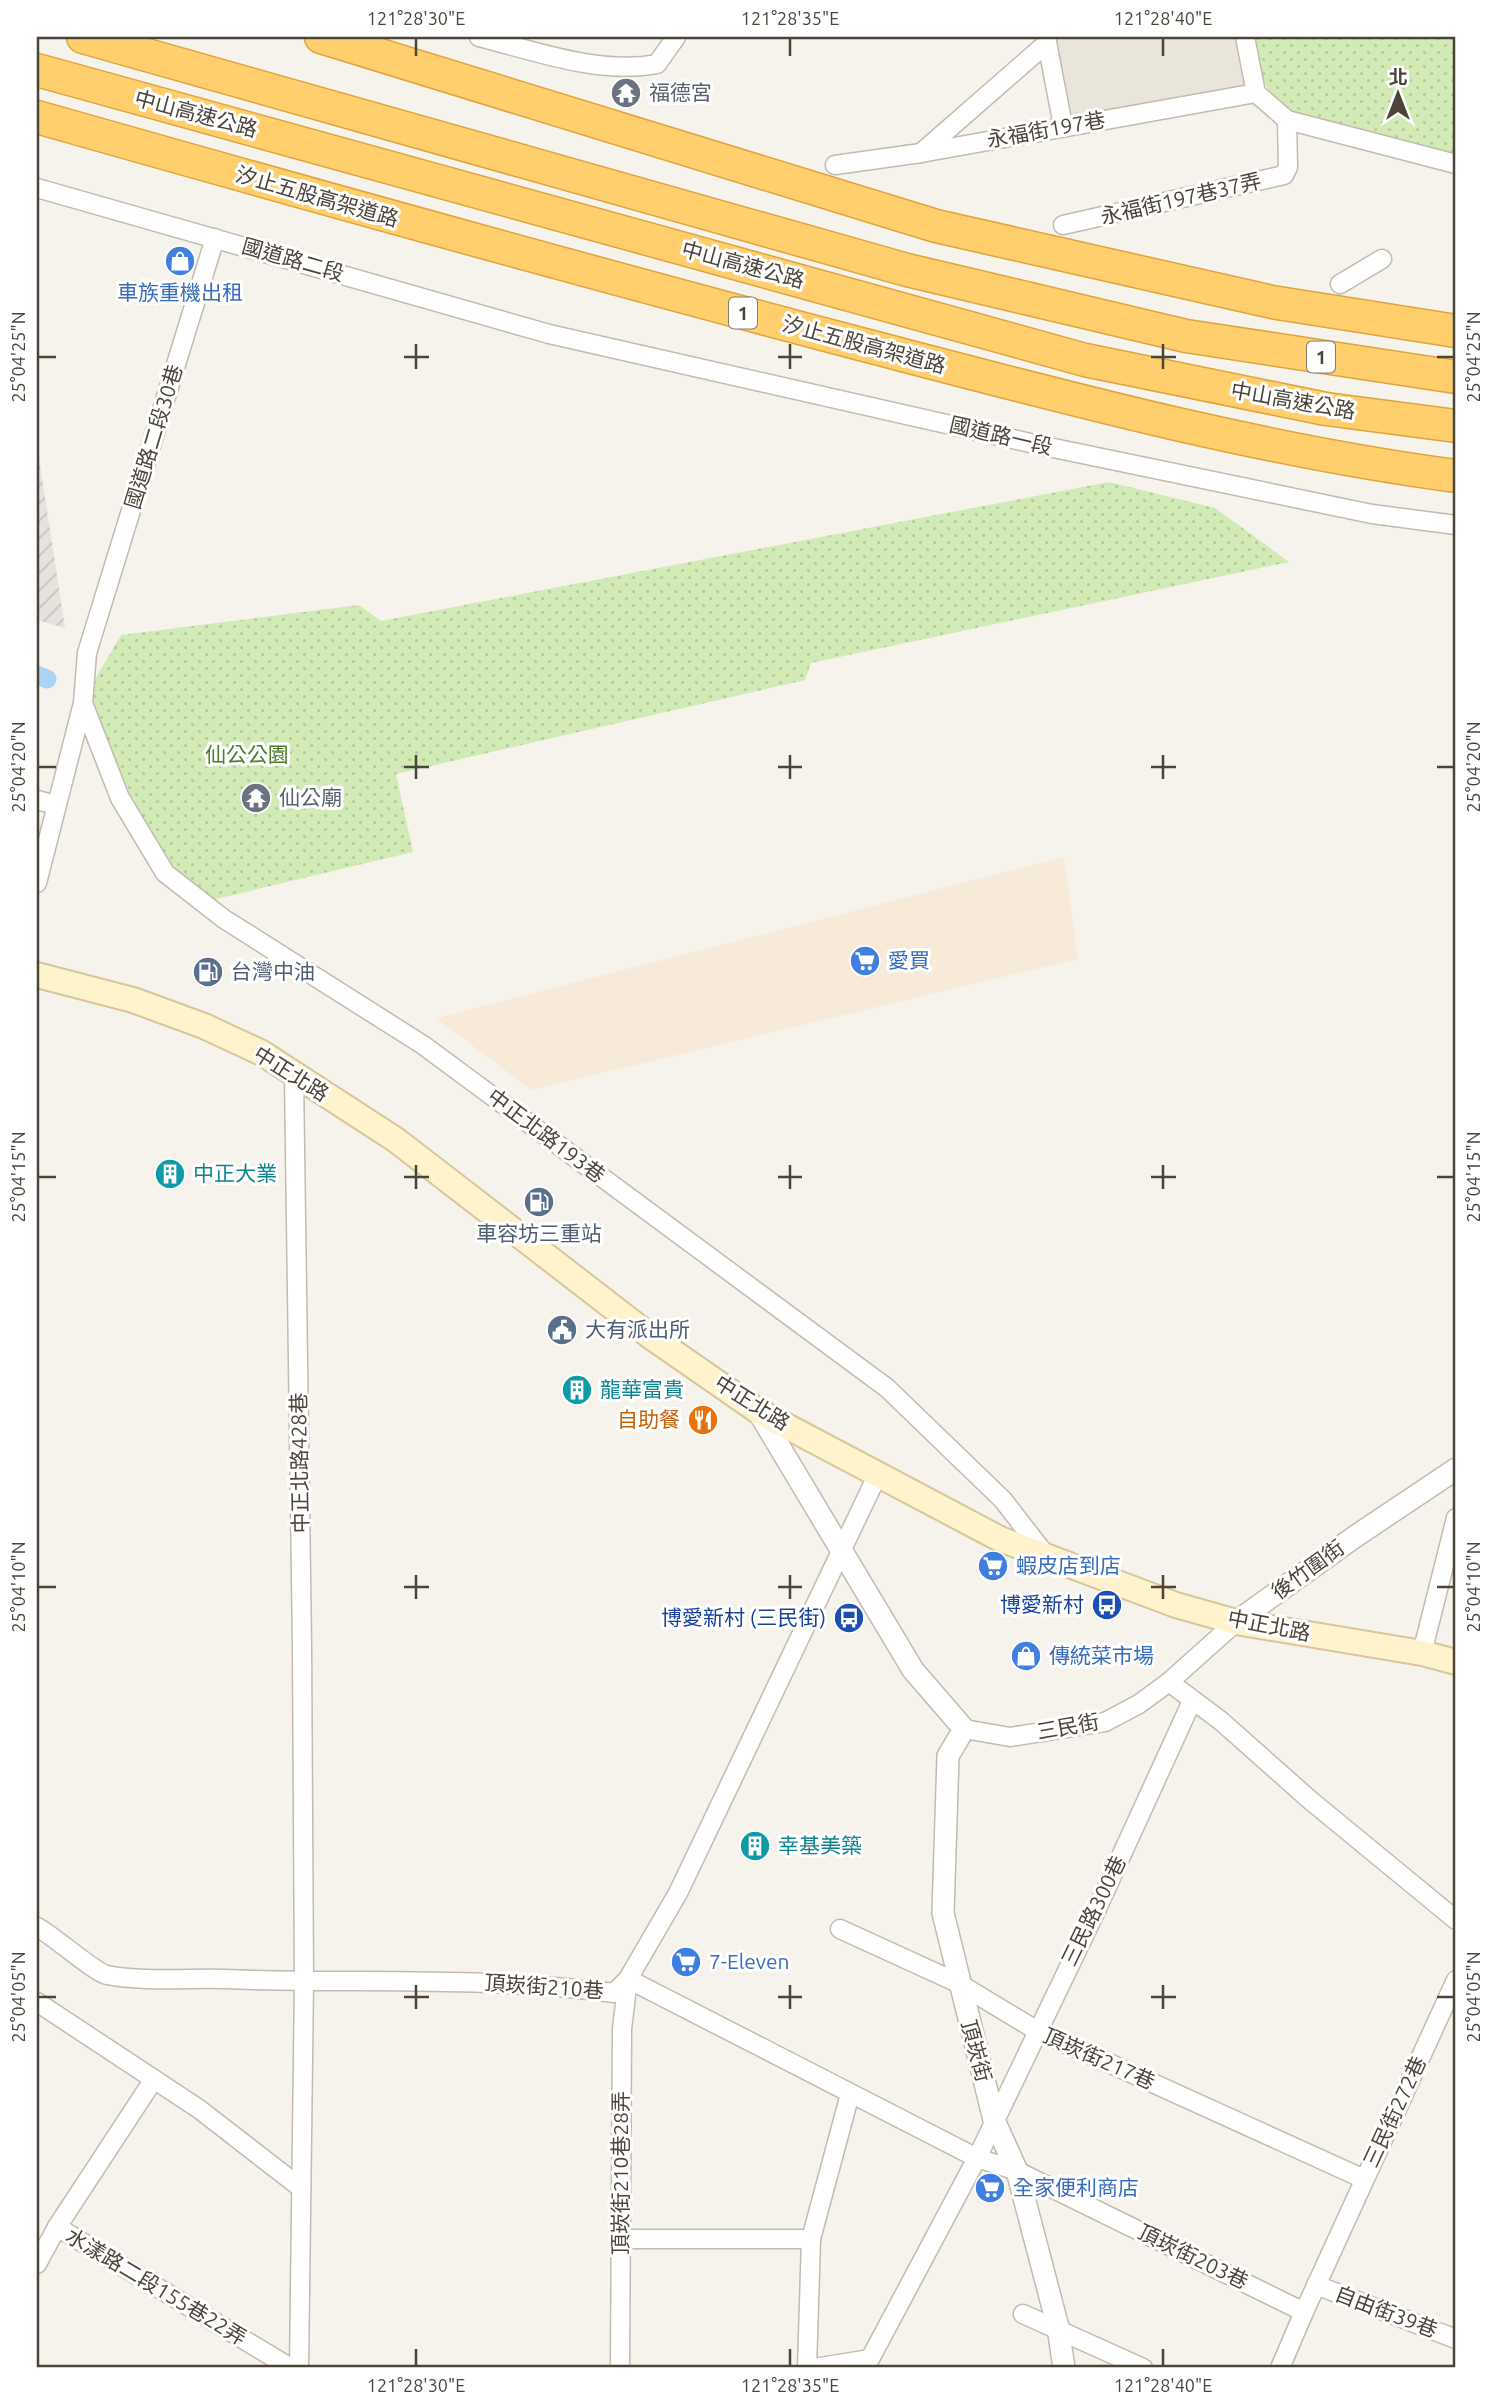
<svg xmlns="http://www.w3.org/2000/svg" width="1493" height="2405" font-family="Ubuntu,'Noto Sans TC',sans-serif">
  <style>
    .residential { fill: #eae5da }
    .commercial { fill: #f7ead8 }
    .industrial { fill: url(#industrial-furrows) }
    .park { fill: url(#park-dots) }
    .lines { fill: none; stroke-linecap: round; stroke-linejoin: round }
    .canal { stroke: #a9d4f2; stroke-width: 19 }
    .minor-casing { stroke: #c2bbae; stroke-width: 21 }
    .tertiary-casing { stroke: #c2bbae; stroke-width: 24 }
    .secondary-casing { stroke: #d6c79b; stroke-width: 28 }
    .motorway-casing { stroke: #e0a43c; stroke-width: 35 }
    .minor { stroke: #fff; stroke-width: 18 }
    .tertiary { stroke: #fff; stroke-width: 21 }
    .secondary { stroke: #fff3cd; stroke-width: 24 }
    .motorway { stroke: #ffcf6e; stroke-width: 32 }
    .ticks { fill: none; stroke: #4b4439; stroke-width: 2.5 }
    .labels { text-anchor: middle; stroke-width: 6; stroke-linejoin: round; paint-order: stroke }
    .shield { fill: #fff; stroke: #817c74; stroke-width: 2 }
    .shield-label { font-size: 19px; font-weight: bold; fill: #4b4439 }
    .worship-label { font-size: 21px; fill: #5b616d; stroke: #fff; text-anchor: start }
    .street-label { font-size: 21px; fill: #4b4439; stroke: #fff }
    .shop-label { font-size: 21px; fill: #366cbe; stroke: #fff; text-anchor: start }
    .park-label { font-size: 21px; fill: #4a7f2a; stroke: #fff }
    .service-label { font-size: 21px; fill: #4e5e75; stroke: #fff; text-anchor: start }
    .culture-label { font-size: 21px; fill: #0d838f; stroke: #fff; text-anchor: start }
    .food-label { font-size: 21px; fill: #c56008; stroke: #fff; text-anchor: end }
    .transit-label { font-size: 21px; fill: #164399; stroke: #fff; text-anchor: end }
    .neatline { fill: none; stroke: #4b4439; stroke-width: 2.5 }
    .ticks-label { font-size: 18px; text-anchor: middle; fill: #4b4439 }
  </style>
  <defs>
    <pattern id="industrial-furrows" width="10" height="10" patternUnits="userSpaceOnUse" patternTransform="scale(1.75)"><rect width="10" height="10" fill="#e6e2dd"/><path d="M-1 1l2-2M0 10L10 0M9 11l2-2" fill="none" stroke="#c7c3be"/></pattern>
    <pattern id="park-dots" width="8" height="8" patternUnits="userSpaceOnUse" patternTransform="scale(1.75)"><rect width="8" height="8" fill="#d2eab5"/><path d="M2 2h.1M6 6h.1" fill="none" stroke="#b6ca9c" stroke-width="1.8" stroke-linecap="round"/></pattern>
  </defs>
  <rect width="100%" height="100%" fill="#f6f3ec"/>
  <!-- residential -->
  <path class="residential" d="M 1047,37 L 1237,37 L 1246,86 L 1064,118 Z"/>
  <!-- commercial -->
  <path class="commercial" d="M 1064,857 L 1078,959 L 531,1090 L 436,1018 Z"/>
  <!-- industrial -->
  <path class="industrial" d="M 37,445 L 65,628 L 37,620 Z"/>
  <!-- park -->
  <g class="park">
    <path d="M 1254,37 L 1456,37 L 1456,155 L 1282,109 C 1262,87 1258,65 1254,37 Z"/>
    <path d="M 1109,482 L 1215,508 L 1289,562 L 811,663 L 805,680 L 396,774 L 413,852 L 203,902 L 129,826 L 78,708 L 121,635 L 359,605 L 381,621 Z"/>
  </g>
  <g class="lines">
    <!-- canal -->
    <path class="canal" d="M 37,675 L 47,679"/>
    <!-- minor casing -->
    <g class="minor-casing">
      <g id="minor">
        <path d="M 479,37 C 535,51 599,75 657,64 L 676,37"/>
        <path d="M 1046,37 L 1063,126"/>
        <path d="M 1245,37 L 1256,93 L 1287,120 L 1456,164"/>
        <path d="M 921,153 L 1047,43"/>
        <path d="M 835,165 L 921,153 L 1256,93"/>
        <path d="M 37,188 L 549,334 L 1039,445 L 1372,514 L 1456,525"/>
        <path d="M 1063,225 L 1284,175 L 1288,167 L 1287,120"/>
        <path d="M 1340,284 L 1382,259"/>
        <path d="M 83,703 L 120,798 L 165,873 L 224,919 L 423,1045 L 887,1388 L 1003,1500 L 1044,1553"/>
        <path d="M 37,800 L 56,805"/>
        <path d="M 37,883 L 83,703 L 87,653 L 215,238"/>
        <path d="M 294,1077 L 302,1646 L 304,1982 L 299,2368"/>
        <path d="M 1422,1653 L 1456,1518"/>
        <path d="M 1169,1682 L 1221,1721 L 1310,1800 L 1456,1920"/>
        <path d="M 964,1729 L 1010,1737 L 1105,1722 L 1139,1704 L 1169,1682 L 1236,1622"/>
        <path d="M 37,1927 C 54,1936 94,1972 107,1975 C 142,1982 188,1978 224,1979 C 354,1984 485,1976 614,1993 L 628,1979 L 678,1893 L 877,1476"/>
        <path d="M 840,1929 L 958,1983 L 1036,2030 L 1364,2179"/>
        <path d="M 628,1979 L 977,2158 L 1017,2171 L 1304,2312 L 1456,1980"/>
        <path d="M 37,2002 L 199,2109 L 301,2188"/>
        <path d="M 57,2227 L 291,2368"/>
        <path d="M 621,2239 L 811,2239 L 850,2094"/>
        <path d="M 37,2264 L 57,2227 L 154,2079"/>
        <path d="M 1316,2285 L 1456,2339"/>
        <path d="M 1023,2314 L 1143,2368"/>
        <path d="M 620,2368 L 622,2029 L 628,1979"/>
        <path d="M 807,2368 L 811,2239"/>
        <path d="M 814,2368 L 870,2359 L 977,2158 L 1095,1913 L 1192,1701"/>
        <path d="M 1280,2368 L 1304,2312"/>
      </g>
    </g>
    <!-- tertiary casing -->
    <g class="tertiary-casing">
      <g id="tertiary">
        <path d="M 758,1411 L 913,1670 L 964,1729 L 948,1756 L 943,1913 L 994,2120 L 1017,2171 L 1058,2327 L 1064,2368"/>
        <path d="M 1236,1622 L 1353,1538 L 1456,1469"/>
      </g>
    </g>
    <!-- secondary casing -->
    <g class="secondary-casing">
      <path id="secondary" d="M 37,975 L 133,1000 L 204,1026 L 262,1053 L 396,1140 L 650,1336 L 758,1411 L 1000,1539 L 1176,1605 L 1236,1622 L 1422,1653 L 1456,1662"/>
    </g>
    <!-- motorway casing -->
    <g class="motorway-casing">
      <g id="motorway">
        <path d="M 83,37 L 907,270 L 1186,336 L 1456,377"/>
        <path d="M 321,37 L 936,226 L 1272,302 L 1456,331"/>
        <path d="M 37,70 L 1085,360 L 1326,409 L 1456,426"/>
        <path d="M 37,117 C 308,194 580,270 853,342 C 1052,394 1252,449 1456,476"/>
      </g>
    </g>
    <!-- minor -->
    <use href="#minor" class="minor"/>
    <!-- tertiary -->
    <use href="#tertiary" class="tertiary"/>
    <!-- secondary -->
    <use href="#secondary" class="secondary"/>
    <!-- motorway -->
    <use href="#motorway" class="motorway"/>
  </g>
  <!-- ticks -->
  <path class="ticks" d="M 416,38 L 416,56M 790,38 L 790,56M 1163,38 L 1163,56M 416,344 L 416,369M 790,344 L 790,369M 1163,344 L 1163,369M 38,357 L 56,357M 404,357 L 429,357M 778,357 L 802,357M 1151,357 L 1176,357M 1437,357 L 1454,357M 416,755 L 416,779M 790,755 L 790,779M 1163,755 L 1163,779M 38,767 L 56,767M 404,767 L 429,767M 778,767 L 802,767M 1151,767 L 1176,767M 1437,767 L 1454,767M 416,1165 L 416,1189M 790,1165 L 790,1189M 1163,1165 L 1163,1189M 38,1177 L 56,1177M 404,1177 L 429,1177M 778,1177 L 802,1177M 1151,1177 L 1176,1177M 1437,1177 L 1454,1177M 416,1575 L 416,1599M 790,1575 L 790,1599M 1163,1575 L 1163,1599M 38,1587 L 56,1587M 404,1587 L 429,1587M 778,1587 L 802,1587M 1151,1587 L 1176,1587M 1437,1587 L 1454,1587M 416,1985 L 416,2009M 790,1985 L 790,2009M 1163,1985 L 1163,2009M 38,1997 L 56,1997M 404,1997 L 429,1997M 778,1997 L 802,1997M 1151,1997 L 1176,1997M 1437,1997 L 1454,1997M 416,2349 L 416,2366M 790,2349 L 790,2366M 1163,2349 L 1163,2366"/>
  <!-- icons -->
  <defs>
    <g id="temple-disc" transform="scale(1.575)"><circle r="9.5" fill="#6b7280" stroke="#fff"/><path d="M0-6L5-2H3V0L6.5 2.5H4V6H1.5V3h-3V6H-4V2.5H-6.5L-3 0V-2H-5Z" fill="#fff"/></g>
    <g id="shop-disc" transform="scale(1.575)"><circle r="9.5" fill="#3f7fe0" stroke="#fff"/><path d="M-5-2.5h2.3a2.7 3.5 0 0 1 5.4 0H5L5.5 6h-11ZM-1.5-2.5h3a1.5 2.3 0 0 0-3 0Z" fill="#fff"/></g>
    <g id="supermarket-disc" transform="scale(1.575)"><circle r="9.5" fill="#3f7fe0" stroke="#fff"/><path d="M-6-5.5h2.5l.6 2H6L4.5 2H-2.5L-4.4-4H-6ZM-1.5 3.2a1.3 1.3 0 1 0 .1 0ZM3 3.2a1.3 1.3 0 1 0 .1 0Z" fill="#fff"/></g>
    <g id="fuel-disc" transform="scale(1.575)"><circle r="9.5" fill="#5c6f8a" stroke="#fff"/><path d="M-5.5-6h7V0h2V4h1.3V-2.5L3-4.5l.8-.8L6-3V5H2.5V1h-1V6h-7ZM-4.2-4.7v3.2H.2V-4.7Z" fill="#fff"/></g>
    <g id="building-disc" transform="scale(1.575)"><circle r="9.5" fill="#0f9aa8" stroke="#fff"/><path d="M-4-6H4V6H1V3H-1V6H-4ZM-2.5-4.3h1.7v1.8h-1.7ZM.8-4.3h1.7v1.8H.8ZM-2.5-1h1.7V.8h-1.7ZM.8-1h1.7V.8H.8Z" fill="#fff"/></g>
    <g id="civic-disc" transform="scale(1.575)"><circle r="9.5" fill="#5c6f8a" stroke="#fff"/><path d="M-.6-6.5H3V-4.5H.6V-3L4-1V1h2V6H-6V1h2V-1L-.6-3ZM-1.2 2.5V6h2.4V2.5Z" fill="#fff"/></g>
    <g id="restaurant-disc" transform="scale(1.575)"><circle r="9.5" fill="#e8710a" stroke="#fff"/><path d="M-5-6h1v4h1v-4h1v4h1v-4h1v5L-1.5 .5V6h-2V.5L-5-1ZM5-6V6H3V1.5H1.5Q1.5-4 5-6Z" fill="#fff"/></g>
    <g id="bus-disc" transform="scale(1.575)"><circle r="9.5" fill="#1a4fb4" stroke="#fff"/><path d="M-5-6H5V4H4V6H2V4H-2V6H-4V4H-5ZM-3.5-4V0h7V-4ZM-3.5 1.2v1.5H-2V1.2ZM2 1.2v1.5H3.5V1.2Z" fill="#fff"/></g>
  </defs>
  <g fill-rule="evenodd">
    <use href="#temple-disc" x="626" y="93"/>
    <use href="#shop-disc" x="180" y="261"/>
    <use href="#temple-disc" x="256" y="798"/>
    <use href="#supermarket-disc" x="865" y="961"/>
    <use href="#fuel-disc" x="208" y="972"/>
    <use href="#building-disc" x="170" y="1174"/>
    <use href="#fuel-disc" x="539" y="1202"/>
    <use href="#civic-disc" x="562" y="1330"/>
    <use href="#building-disc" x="577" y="1390"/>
    <use href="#restaurant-disc" x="703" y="1420"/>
    <use href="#supermarket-disc" x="993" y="1566"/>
    <use href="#bus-disc" x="1107" y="1605"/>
    <use href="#bus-disc" x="849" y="1618"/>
    <use href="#shop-disc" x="1026" y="1656"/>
    <use href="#building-disc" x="755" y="1846"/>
    <use href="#supermarket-disc" x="686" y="1962"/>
    <use href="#supermarket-disc" x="990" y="2188"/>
  </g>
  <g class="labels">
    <!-- shield labels -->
    <g class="shield">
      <rect x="729" y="297.5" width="28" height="31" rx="5"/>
      <rect x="1307" y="341.5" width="28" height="31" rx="5"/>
    </g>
    <g class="shield-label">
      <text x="743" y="320">1</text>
      <text x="1321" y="364">1</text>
    </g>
    <!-- worship labels -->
    <g class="worship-label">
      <text x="649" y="100">福德宮</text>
      <text x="279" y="805">仙公廟</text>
    </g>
    <!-- street labels -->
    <g class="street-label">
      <text transform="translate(196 114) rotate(15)" y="7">中山高速公路</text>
      <text transform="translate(1046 130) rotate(-10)" y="7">永福街197巷</text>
      <text transform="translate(317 197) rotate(16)" y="7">汐止五股高架道路</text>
      <text transform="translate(1181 199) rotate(-13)" y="7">永福街197巷37弄</text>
      <text transform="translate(293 260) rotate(16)" y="7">國道路二段</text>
      <text transform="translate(743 265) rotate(15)" y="7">中山高速公路</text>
      <text transform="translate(864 345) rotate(15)" y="7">汐止五股高架道路</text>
      <text transform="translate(1293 401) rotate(10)" y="7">中山高速公路</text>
      <text transform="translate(1001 436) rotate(13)" y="7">國道路一段</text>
      <text transform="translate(154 437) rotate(-73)" y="7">國道路二段30巷</text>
      <text transform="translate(291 1074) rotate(32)" y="7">中正北路</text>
      <text transform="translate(546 1136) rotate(37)" y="7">中正北路193巷</text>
      <text transform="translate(752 1403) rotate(32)" y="7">中正北路</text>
      <text transform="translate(300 1463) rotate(-91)" y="7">中正北路428巷</text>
      <text transform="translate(1308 1570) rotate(-36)" y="7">後竹圍街</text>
      <text transform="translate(1269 1626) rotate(11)" y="7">中正北路</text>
      <text transform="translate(1068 1727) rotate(-10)" y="7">三民街</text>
      <text transform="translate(1094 1911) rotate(-64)" y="7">三民路300巷</text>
      <text transform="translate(544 1987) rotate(4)" y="7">頂崁街210巷</text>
      <text transform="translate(976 2051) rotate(75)" y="7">頂崁街</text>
      <text transform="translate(1099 2059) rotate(24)" y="7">頂崁街217巷</text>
      <text transform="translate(1395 2112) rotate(-65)" y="7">三民街272巷</text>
      <text transform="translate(621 2173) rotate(-90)" y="7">頂崁街210巷28弄</text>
      <text transform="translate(1193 2257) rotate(26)" y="7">頂崁街203巷</text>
      <text transform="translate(156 2287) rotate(31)" y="7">水漾路二段155巷22弄</text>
      <text transform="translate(1386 2312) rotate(21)" y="7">自由街39巷</text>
    </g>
    <!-- shop labels -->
    <g class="shop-label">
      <text x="180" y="300" text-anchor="middle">車族重機出租</text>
      <text x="888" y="968">愛買</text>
      <text x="1016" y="1573">蝦皮店到店</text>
      <text x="1049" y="1663">傳統菜市場</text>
      <text x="709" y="1969">7-Eleven</text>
      <text x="1013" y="2195">全家便利商店</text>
    </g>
    <!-- park labels -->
    <g class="park-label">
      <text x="247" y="762">仙公公園</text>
    </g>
    <!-- service labels -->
    <g class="service-label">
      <text x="231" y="979">台灣中油</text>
      <text x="539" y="1241" text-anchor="middle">車容坊三重站</text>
      <text x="585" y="1337">大有派出所</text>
    </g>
    <!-- culture labels -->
    <g class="culture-label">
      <text x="193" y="1181">中正大業</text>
      <text x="600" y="1397">龍華富貴</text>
      <text x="778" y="1853">幸基美築</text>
    </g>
    <!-- food labels -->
    <g class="food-label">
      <text x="680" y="1427">自助餐</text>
    </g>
    <!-- transit labels -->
    <g class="transit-label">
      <text x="1084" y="1612">博愛新村</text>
      <text x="826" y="1625">博愛新村 (三民街)</text>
    </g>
  </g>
  <!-- border -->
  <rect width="1493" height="2405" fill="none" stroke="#ffffff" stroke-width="77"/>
  <!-- north arrow -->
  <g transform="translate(1398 94)" stroke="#ffffff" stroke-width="5" paint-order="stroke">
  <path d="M0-5L12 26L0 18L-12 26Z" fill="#4b4439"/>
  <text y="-10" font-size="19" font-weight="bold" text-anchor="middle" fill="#4b4439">北</text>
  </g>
  <rect x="38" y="38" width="1416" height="2328" class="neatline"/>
  <g class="ticks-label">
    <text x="416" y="25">121°28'30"E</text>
    <text x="790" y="25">121°28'35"E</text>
    <text x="1163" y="25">121°28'40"E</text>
    <text transform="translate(19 357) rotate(-90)" y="6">25°04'25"N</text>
    <text transform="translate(1474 357) rotate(-90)" y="6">25°04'25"N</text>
    <text transform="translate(19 767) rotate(-90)" y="6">25°04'20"N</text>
    <text transform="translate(1474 767) rotate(-90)" y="6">25°04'20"N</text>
    <text transform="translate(19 1177) rotate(-90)" y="6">25°04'15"N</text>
    <text transform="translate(1474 1177) rotate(-90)" y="6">25°04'15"N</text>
    <text transform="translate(19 1587) rotate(-90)" y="6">25°04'10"N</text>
    <text transform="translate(1474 1587) rotate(-90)" y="6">25°04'10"N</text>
    <text transform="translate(19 1997) rotate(-90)" y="6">25°04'05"N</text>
    <text transform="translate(1474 1997) rotate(-90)" y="6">25°04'05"N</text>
    <text x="416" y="2392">121°28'30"E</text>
    <text x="790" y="2392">121°28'35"E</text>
    <text x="1163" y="2392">121°28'40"E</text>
  </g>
</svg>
